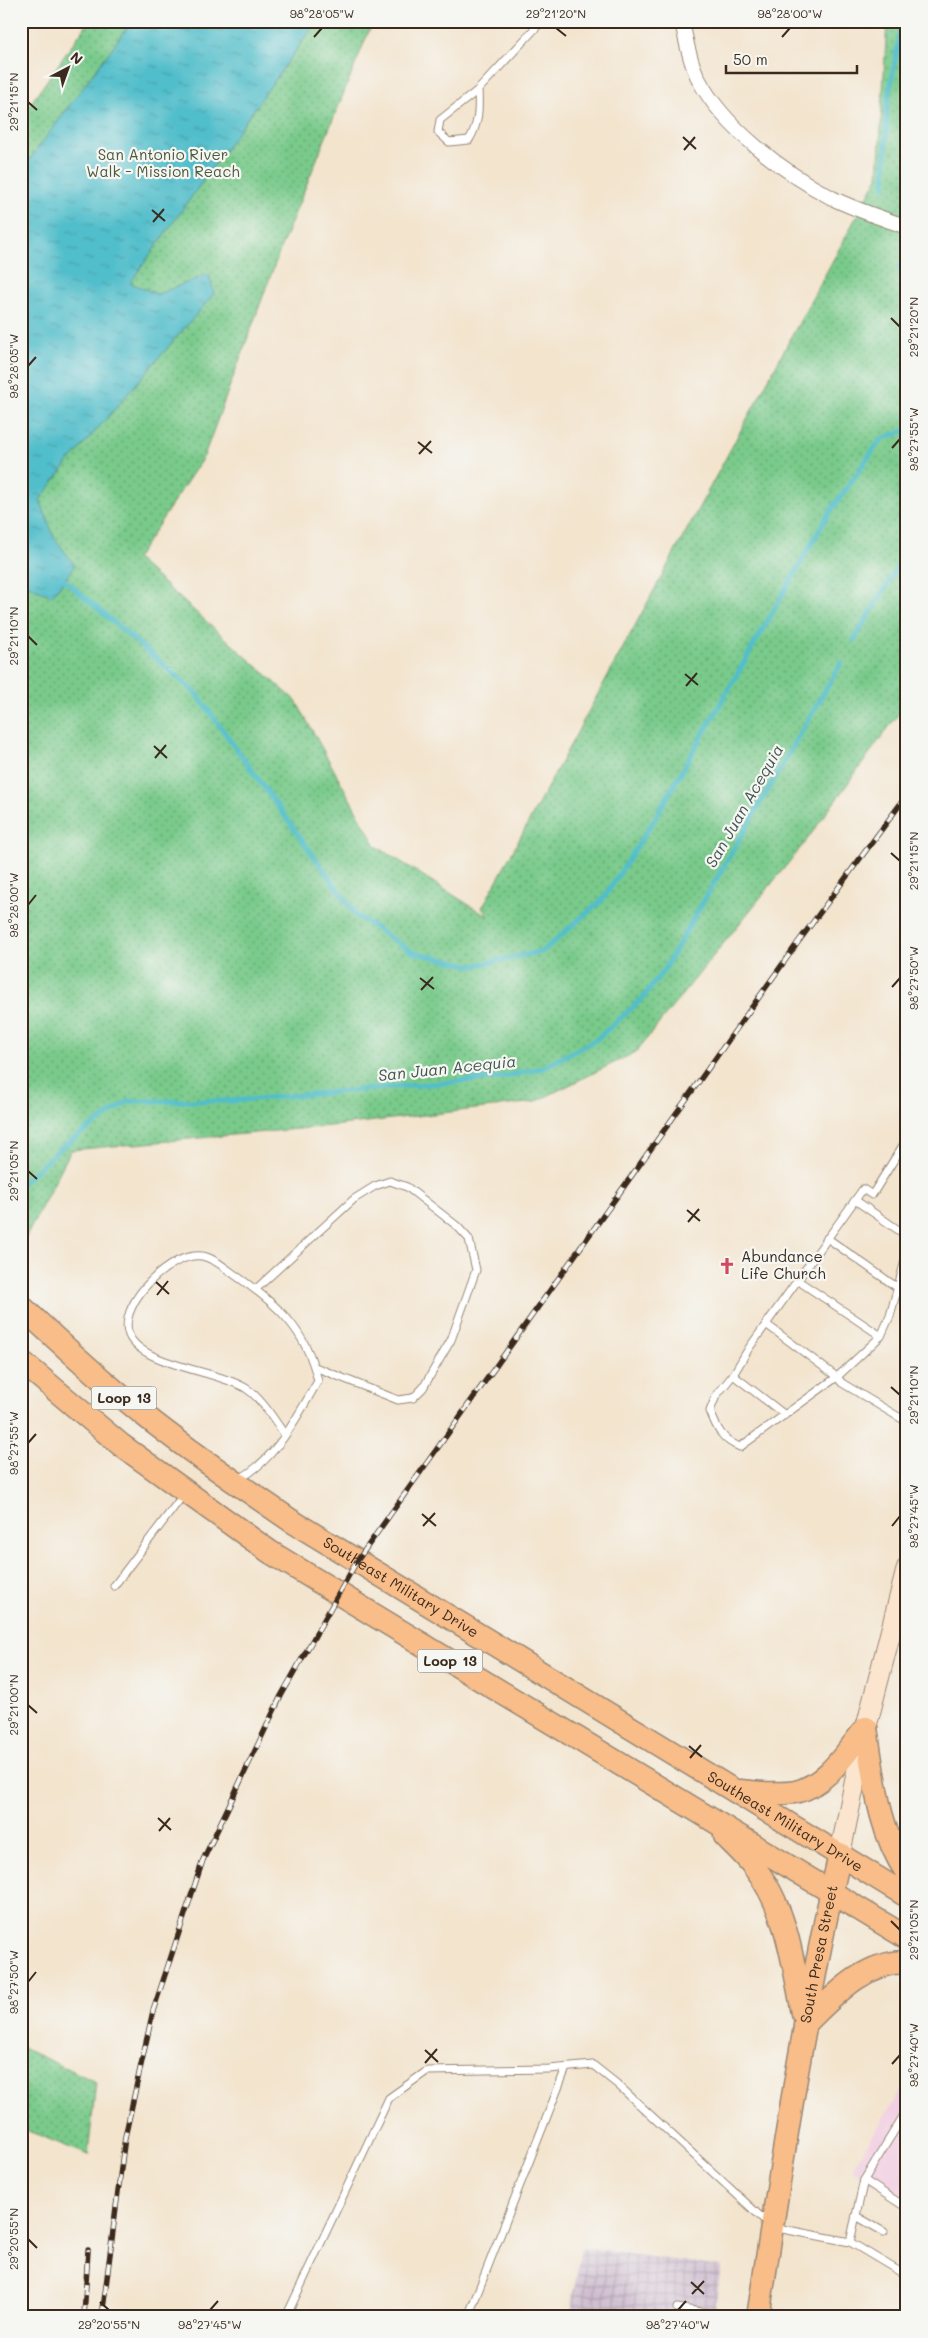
<svg xmlns="http://www.w3.org/2000/svg" width="928" height="2338" font-family="Mali,sans-serif">
  <style>
    .built { fill: #f2cfe2 }
    .industrial { fill: url(#industrial-grid) }
    .park { fill: url(#park-dots); stroke: #5a7a54 }
    .water { fill: url(#water-ripples); stroke: #467474 }
    .lines { fill: none; stroke-linecap: round; stroke-linejoin: round }
    .stream { stroke: #51becb; stroke-width: 5 }
    .service-casing { stroke: #978776; stroke-width: 9 }
    .minor-casing { stroke: #978776; stroke-width: 16 }
    .secondary-casing { stroke: #978776; stroke-width: 22 }
    .primary-casing { stroke: #978776; stroke-width: 25 }
    .service { stroke: #fff; stroke-width: 7 }
    .minor { stroke: #fff; stroke-width: 14 }
    .secondary { stroke: #fce5cf; stroke-width: 20 }
    .primary { stroke: #f8bd88; stroke-width: 22 }
    .rail-casing { stroke: #3b2a1e; stroke-width: 5.5 }
    .rail { stroke: #f6f6f2; stroke-width: 4; stroke-dasharray: 11; stroke-linecap: butt }
    .ticks { fill: none; stroke: #3b2a1e; stroke-width: 2 }
    .labels { text-anchor: middle; stroke-width: 4.5; stroke-linejoin: round; paint-order: stroke }
    .shield { fill: #f6f6f2; stroke: #73675e; stroke-width: 1 }
    .shield-label { font-size: 14px; font-weight: bold; fill: #3b2a1e }
    .park-label { font-size: 15px; fill: #4e5a3f; stroke: #f6f6f2 }
    .poi-label { font-size: 15px; fill: #3b2a1e; stroke: #f6f6f2; text-anchor: start }
    .street-label { font-size: 15px; fill: #3b2a1e; stroke: #f6f6f2 }
    .water-label { font-size: 16px; font-style: italic; fill: #425652; stroke: #f6f6f2 }
    .neatline { fill: none; stroke: #3b2a1e; stroke-width: 2 }
    .ticks-label { font-size: 12px; text-anchor: middle; fill: #3b2a1e }
  </style>
  <defs>
    <pattern id="industrial-grid" width="8" height="8" patternUnits="userSpaceOnUse" patternTransform="scale(1.25)"><rect width="8" height="8" fill="#cfbdd0"/><path d="M0 4h8M4 0v8" fill="none" stroke="#a99aa8"/></pattern>
    <pattern id="park-dots" width="8" height="8" patternUnits="userSpaceOnUse" patternTransform="scale(1.25)"><rect width="8" height="8" fill="#79ca8b"/><path d="M2 2h.1M6 6h.1" fill="none" stroke="#64a471" stroke-width="1.8" stroke-linecap="round"/></pattern>
    <pattern id="water-ripples" width="26" height="14" patternUnits="userSpaceOnUse" patternTransform="scale(1.25)"><rect width="26" height="14" fill="#51becb"/><path d="M2 4q2-2 4 0t4 0M15 11q2-2 4 0t4 0" fill="none" stroke="#449ba4"/></pattern>
  </defs>
  <rect width="100%" height="100%" fill="#f6f6f2"/>
  <filter id="ink" filterUnits="userSpaceOnUse"><feTurbulence type="fractalNoise" baseFrequency=".02" numOctaves="2"/><feDisplacementMap in="SourceGraphic" scale="10" xChannelSelector="R" yChannelSelector="G"/><feConvolveMatrix kernelMatrix="1 2 1 2 8 2 1 2 1" color-interpolation-filters="sRGB"/></filter>
  <filter id="wash" filterUnits="userSpaceOnUse"><feTurbulence type="fractalNoise" baseFrequency=".0096" numOctaves="4" result="noise"/><feDisplacementMap in="SourceGraphic" scale="20" xChannelSelector="R" yChannelSelector="G"/><feGaussianBlur stdDeviation="1.12" result="paint"/><feColorMatrix in="noise" values="0 0 0 0 0 0 0 0 0 0 0 0 0 0 0 0 0 1.4 0 .05"/><feComposite in="paint" operator="in"/></filter>
  <g filter="url(#wash)">
    <rect width="100%" height="100%" fill="#f3e4ce"/>
    <!-- built -->
    <path class="built" d="M 907,2081 L 907,2204 L 851,2170 Z"/>
    <!-- industrial -->
    <path class="industrial" d="M 581,2248 L 721,2266 L 714,2317 L 570,2317 Z"/>
    <!-- park -->
    <g class="park">
      <path d="M 89,21 L 373,21 L 282,245 L 204,456 L 136,559 L 296,701 L 376,846 L 488,917 L 482,908 L 878,177 L 887,21 L 907,21 L 907,702 L 806,841 L 636,1052 L 535,1102 L 341,1125 L 71,1150 L 21,1247 L 21,117 Z"/>
      <path d="M 21,2047 L 96,2082 L 88,2155 L 21,2128 Z"/>
    </g>
    <!-- water -->
    <path class="water" d="M 132,21 L 317,21 L 130,283 L 158,294 L 209,274 L 214,294 L 68,463 L 40,500 L 54,537 L 75,566 L 52,596 L 21,582 L 21,171 Z"/>
    <g class="lines">
      <!-- stream -->
      <g class="stream">
        <path d="M 885,186 L 887,107 L 902,21"/>
        <path d="M 899,267 L 907,280"/>
        <path d="M 60,576 L 196,693 L 357,916 L 412,952 L 473,966 L 543,951 L 603,899 L 654,820 L 828,515 L 881,439 L 907,430"/>
        <path d="M 854,640 L 907,551"/>
        <path d="M 21,1184 L 63,1146 L 129,1101 L 231,1101 L 499,1078 L 542,1068 L 597,1039 L 643,998 L 665,968 L 841,663"/>
      </g>
    </g>
  </g>
  <g filter="url(#ink)">
    <g class="lines">
      <!-- service casing -->
      <g class="service-casing">
        <g id="service">
          <path d="M 478,90 C 479,108 479,124 469,140 L 449,142 L 438,132 L 440,120 L 478,90 L 542,21"/>
          <path d="M 855,1200 L 907,1236"/>
          <path d="M 827,1238 L 898,1288"/>
          <path d="M 907,1253 L 890,1316 L 881,1336 L 837,1377 L 842,1383 L 907,1422"/>
          <path d="M 797,1280 L 881,1336"/>
          <path d="M 256,1289 L 354,1199 L 375,1186 L 390,1181 L 407,1187 L 457,1226 L 469,1239 L 476,1270 L 451,1340 L 423,1388 L 413,1398 L 398,1400 L 315,1367"/>
          <path d="M 766,1324 L 837,1377 L 740,1447 C 722,1440 717,1429 710,1411 L 716,1396 L 733,1375 L 749,1348 L 863,1189 L 872,1195 L 907,1139"/>
          <path d="M 733,1375 L 785,1415"/>
          <path d="M 239,1479 C 277,1459 297,1416 318,1381 C 306,1329 277,1304 235,1275 C 225,1268 214,1258 202,1256 C 172,1251 120,1302 128,1332 C 136,1365 218,1370 247,1389 C 263,1400 274,1420 285,1435"/>
          <path d="M 114,1586 L 184,1494"/>
          <path d="M 864,2180 L 907,2208"/>
          <path d="M 856,2216 L 884,2232"/>
          <path d="M 850,2242 L 907,2276"/>
          <path d="M 677,2308 L 730,2317"/>
          <path d="M 286,2317 L 389,2098 L 427,2071 L 549,2069 L 593,2065 L 617,2084 L 772,2227 L 850,2242 L 864,2180 L 907,2110"/>
          <path d="M 468,2317 L 566,2068"/>
        </g>
      </g>
      <!-- minor casing -->
      <g class="minor-casing">
        <path id="minor" d="M 682,21 C 686,41 690,62 699,80 C 724,128 785,173 832,198 C 856,210 882,218 907,227"/>
      </g>
      <!-- secondary casing -->
      <g class="secondary-casing">
        <path id="secondary" d="M 840,1854 L 866,1728 L 907,1568"/>
      </g>
      <!-- primary casing -->
      <g class="primary-casing">
        <g id="primary">
          <path id="s1" d="M 21,1306 C 61,1344 102,1381 144,1415 C 191,1453 241,1486 290,1520 L 907,1896"/>
          <path d="M 21,1361 L 121,1445 L 270,1552 L 907,1938"/>
          <path d="M 866,1728 C 874,1777 878,1831 907,1873"/>
          <path d="M 740,1791 C 758,1793 777,1795 795,1792 C 826,1786 847,1751 866,1728"/>
          <path d="M 725,1836 C 735,1846 746,1856 754,1867 C 787,1908 793,1963 803,2013"/>
          <path d="M 805,2024 C 833,1997 864,1961 907,1962"/>
          <path id="s2" d="M 758,2317 C 782,2162 805,2007 840,1854"/>
        </g>
      </g>
      <!-- service -->
      <use href="#service" class="service"/>
      <!-- minor -->
      <use href="#minor" class="minor"/>
      <!-- secondary -->
      <use href="#secondary" class="secondary"/>
      <!-- primary -->
      <use href="#primary" class="primary"/>
      <!-- rail casing -->
      <g class="rail-casing">
        <g id="rail">
          <path d="M 84,2317 L 88,2250"/>
          <path d="M 102,2317 L 125,2137 L 153,2011 L 203,1860 L 281,1696 L 357,1561 L 799,941 L 907,795"/>
        </g>
      </g>
      <!-- rail -->
      <use href="#rail" class="rail"/>
    </g>
  </g>
  <!-- ticks -->
  <path class="ticks" d="M 556,28 L 566,36M 314,37 L 322,28M 782,37 L 790,28M 28,102 L 37,110M 683,137 L 696,149M 684,150 L 695,137M 152,210 L 165,221M 153,222 L 164,209M 891,318 L 900,327M 28,366 L 36,357M 418,442 L 432,453M 892,448 L 900,439M 419,454 L 431,441M 28,636 L 37,645M 685,674 L 698,685M 686,686 L 697,673M 154,746 L 167,758M 155,758 L 166,745M 891,853 L 900,861M 28,905 L 36,895M 420,978 L 434,989M 892,987 L 900,978M 421,990 L 433,977M 28,1171 L 37,1179M 687,1210 L 700,1221M 688,1222 L 699,1209M 156,1282 L 169,1294M 157,1295 L 168,1281M 891,1387 L 900,1395M 28,1443 L 36,1434M 422,1514 L 436,1526M 423,1526 L 435,1513M 892,1526 L 900,1516M 28,1705 L 37,1713M 689,1746 L 702,1757M 690,1758 L 701,1745M 158,1818 L 171,1830M 159,1831 L 170,1818M 891,1921 L 900,1930M 28,1982 L 36,1972M 425,2050 L 438,2062M 425,2063 L 437,2049M 892,2064 L 900,2055M 28,2239 L 37,2248M 691,2282 L 704,2294M 692,2294 L 704,2281M 100,2302 L 109,2310M 210,2310 L 218,2301M 678,2310 L 686,2301"/>
  <!-- icons -->
  <defs>
    <g id="church-bare" transform="scale(1.35)"><path d="M-1.2-6h2.4v3.5h3.3v2.4h-3.3V6h-2.4V-.1h-3.3v-2.4h3.3Z" fill="#d1495b" stroke="#f6f6f2" stroke-width="2.5" paint-order="stroke"/></g>
  </defs>
  <g fill-rule="evenodd">
    <use href="#church-bare" x="727" y="1266"/>
  </g>
  <g class="labels">
    <!-- shield labels -->
    <g class="shield">
      <rect x="91.5" y="1386.5" width="65" height="23" rx="4"/>
      <rect x="417.5" y="1649.5" width="65" height="23" rx="4"/>
    </g>
    <g class="shield-label">
      <text x="124" y="1403">Loop 13</text>
      <text x="450" y="1666">Loop 13</text>
    </g>
    <!-- park labels -->
    <g class="park-label">
      <text x="163" y="160">San Antonio River<tspan x="163" dy="17">Walk - Mission Reach</tspan></text>
    </g>
    <!-- poi labels -->
    <g class="poi-label">
      <text x="741" y="1262">Abundance<tspan x="741" dy="17">Life Church</tspan></text>
    </g>
    <!-- street labels -->
    <g class="street-label">
      <text dy="5" stroke="none"><textPath href="#s1" startOffset="474">Southeast Military Drive</textPath></text>
      <text dy="5" stroke="none"><textPath href="#s1" startOffset="924">Southeast Military Drive</textPath></text>
      <text dy="5" stroke="none"><textPath href="#s2" startOffset="368">South Presa Street</textPath></text>
    </g>
    <!-- water labels -->
    <g class="water-label">
      <text transform="translate(744 806) rotate(-60)" y="6">San Juan Acequia</text>
      <text transform="translate(447 1068) rotate(-6)" y="6">San Juan Acequia</text>
    </g>
  </g>
  <!-- margin -->
  <rect width="928" height="2338" fill="none" stroke="#f6f6f2" stroke-width="55"/>
  <!-- north arrow -->
  <g transform="translate(68 68) rotate(41)" stroke="#f6f6f2" stroke-width="4" paint-order="stroke">
  <path d="M0-4L9 19L0 12L-9 19Z" fill="#3b2a1e"/>
  <text y="-8" font-size="14" font-weight="bold" text-anchor="middle" fill="#3b2a1e">N</text>
  </g>
  <!-- scale -->
  <path d="M726 65v8h131v-8" fill="none" stroke="#3b2a1e" stroke-width="2.5"/>
  <text x="733" y="65" font-size="15" fill="#3b2a1e" stroke="#f6f6f2" stroke-width="4" paint-order="stroke">50 m</text>
  <rect x="28" y="28" width="872" height="2282" class="neatline"/>
  <g class="ticks-label">
    <text x="322" y="18">98°28'05"W</text>
    <text x="556" y="18">29°21'20"N</text>
    <text x="790" y="18">98°28'00"W</text>
    <text transform="translate(14 102) rotate(-90)" y="4">29°21'15"N</text>
    <text transform="translate(914 327) rotate(-90)" y="4">29°21'20"N</text>
    <text transform="translate(14 366) rotate(-90)" y="4">98°28'05"W</text>
    <text transform="translate(914 439) rotate(-90)" y="4">98°27'55"W</text>
    <text transform="translate(14 636) rotate(-90)" y="4">29°21'10"N</text>
    <text transform="translate(914 861) rotate(-90)" y="4">29°21'15"N</text>
    <text transform="translate(14 905) rotate(-90)" y="4">98°28'00"W</text>
    <text transform="translate(914 978) rotate(-90)" y="4">98°27'50"W</text>
    <text transform="translate(14 1171) rotate(-90)" y="4">29°21'05"N</text>
    <text transform="translate(914 1395) rotate(-90)" y="4">29°21'10"N</text>
    <text transform="translate(14 1443) rotate(-90)" y="4">98°27'55"W</text>
    <text transform="translate(914 1516) rotate(-90)" y="4">98°27'45"W</text>
    <text transform="translate(14 1705) rotate(-90)" y="4">29°21'00"N</text>
    <text transform="translate(914 1930) rotate(-90)" y="4">29°21'05"N</text>
    <text transform="translate(14 1982) rotate(-90)" y="4">98°27'50"W</text>
    <text transform="translate(914 2055) rotate(-90)" y="4">98°27'40"W</text>
    <text transform="translate(14 2239) rotate(-90)" y="4">29°20'55"N</text>
    <text x="109" y="2329">29°20'55"N</text>
    <text x="210" y="2329">98°27'45"W</text>
    <text x="678" y="2329">98°27'40"W</text>
  </g>
</svg>
